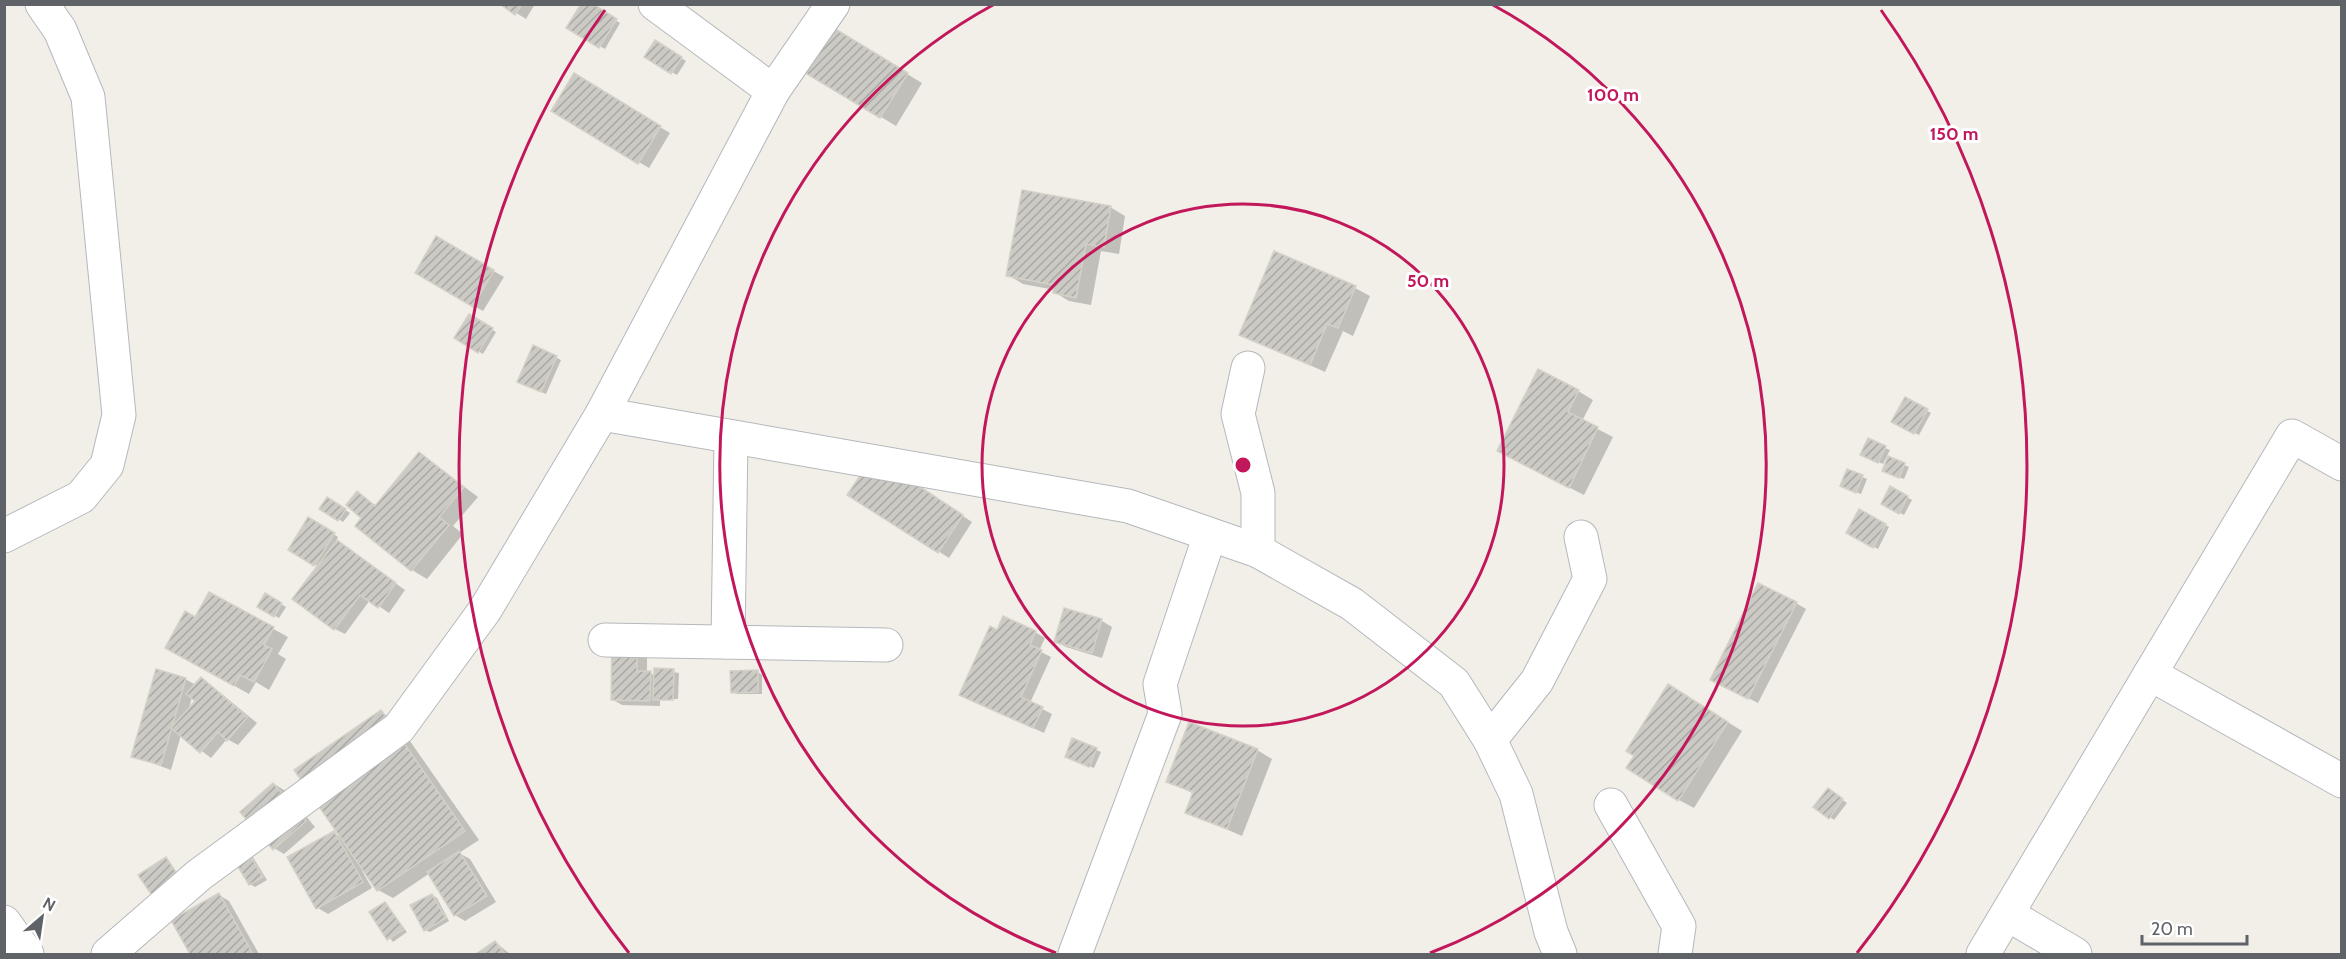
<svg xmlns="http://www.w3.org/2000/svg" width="2346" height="959" font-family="Cabin,sans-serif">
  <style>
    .shadow { fill: #0003; fill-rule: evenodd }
    .building { fill: url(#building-hatch); stroke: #d6d1c6; stroke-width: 1.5 }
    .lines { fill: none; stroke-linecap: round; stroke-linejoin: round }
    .minor-casing { stroke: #b5b8bc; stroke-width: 35 }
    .minor { stroke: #fff; stroke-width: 33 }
    .ring { fill: none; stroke: #c2185b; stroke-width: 3 }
    .centre { fill: #c2185b; stroke: #fff; stroke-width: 3 }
    .ring-label { font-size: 18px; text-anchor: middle; font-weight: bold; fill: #c2185b; stroke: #fff; stroke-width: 6; stroke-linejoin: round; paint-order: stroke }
  </style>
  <defs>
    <pattern id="building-hatch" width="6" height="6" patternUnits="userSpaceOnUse" patternTransform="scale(1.5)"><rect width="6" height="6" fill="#cccac5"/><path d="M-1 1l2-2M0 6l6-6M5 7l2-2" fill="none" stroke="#a9a8a4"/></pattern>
  </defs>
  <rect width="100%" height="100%" fill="#f1efe8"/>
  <!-- shadow -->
  <g class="shadow">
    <path d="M 502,4 L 535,4 L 526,19 Z"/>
    <path d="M 590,4 L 620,23 L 605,49 L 568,28 Z"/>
    <path d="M 814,18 L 922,83 L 896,126 L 789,61 Z"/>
    <path d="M 656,42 L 686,61 L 677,75 L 646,57 Z"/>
    <path d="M 574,76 L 670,133 L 649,168 L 553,111 Z"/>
    <path d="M 1110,207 L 1125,216 L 1119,254 L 1101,251 L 1091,305 L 1069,301 L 1054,292 L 1055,290 L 1023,284 L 1008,275 Z"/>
    <path d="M 436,238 L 504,277 L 483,311 L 417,273 Z"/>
    <path d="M 1355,288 L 1370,296 L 1353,336 L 1343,331 L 1325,372 L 1241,334 Z"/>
    <path d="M 469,316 L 496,332 L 483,354 L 456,338 Z"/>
    <path d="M 534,347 L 561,360 L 546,394 L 523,384 Z"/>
    <path d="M 1578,391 L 1593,400 L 1582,421 L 1613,437 L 1584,495 L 1513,459 Z"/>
    <path d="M 1906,399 L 1931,413 L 1919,435 L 1893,421 Z"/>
    <path d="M 1885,448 L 1890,450 L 1883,464 L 1867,457 Z"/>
    <path d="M 419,453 L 478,497 L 453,526 L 463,534 L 427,579 L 412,570 L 357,525 L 363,518 L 357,493 L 377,506 Z"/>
    <path d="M 1889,458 L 1909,467 L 1904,479 L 1888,473 Z"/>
    <path d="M 883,464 L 972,522 L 949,558 L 849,494 Z"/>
    <path d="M 1848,471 L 1867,479 L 1861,494 L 1846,488 Z"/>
    <path d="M 1891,488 L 1912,500 L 1904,515 L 1883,504 Z"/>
    <path d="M 328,499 L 350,513 L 343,522 L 322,508 Z"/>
    <path d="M 1859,511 L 1889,527 L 1878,549 L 1848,533 Z"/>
    <path d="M 309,519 L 338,537 L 336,541 L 405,590 L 389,613 L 370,600 L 345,634 L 335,629 L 319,567 L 290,549 Z"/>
    <path d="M 210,594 L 288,637 L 278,654 L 286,659 L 269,690 L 256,682 L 249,694 L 167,648 L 196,619 Z"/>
    <path d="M 265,595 L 286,607 L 279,618 L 259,607 Z"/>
    <path d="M 1796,603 L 1806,609 L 1758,703 L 1722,685 Z"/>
    <path d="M 1065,610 L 1102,621 L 1112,627 L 1102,658 L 1066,647 L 1056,642 Z"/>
    <path d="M 997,632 L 1035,632 L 1045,638 L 1039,651 L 1051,657 L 1030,703 L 1052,714 L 1044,733 L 961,695 Z"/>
    <path d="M 613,634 L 647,641 L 647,673 L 655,675 L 655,669 L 679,673 L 678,699 L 660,699 L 660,702 L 678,702 L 660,702 L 660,706 L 622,705 L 612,699 Z"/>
    <path d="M 758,672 L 762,675 L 762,694 L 737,694 L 732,692 Z"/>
    <path d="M 185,679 L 196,685 L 201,679 L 211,685 L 257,723 L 238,745 L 227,739 L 211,758 L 181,735 L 171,770 L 133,756 ZM 192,697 L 197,701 L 188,712 Z"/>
    <path d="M 1683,694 L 1742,731 L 1694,808 L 1679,800 L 1636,755 Z"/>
    <path d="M 381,712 L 396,721 L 479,840 L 459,853 L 470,859 L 496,902 L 465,921 L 455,915 L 430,873 L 393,898 L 378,890 L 364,870 L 362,871 L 372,888 L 328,914 L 318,908 L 334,833 L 342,838 Z"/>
    <path d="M 1073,740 L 1101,752 L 1094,768 L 1071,759 Z"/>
    <path d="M 1257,750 L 1272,759 L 1242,836 L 1187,812 L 1194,794 L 1168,781 Z"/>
    <path d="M 274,784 L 284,790 L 315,827 L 284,854 L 274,848 Z"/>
    <path d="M 1833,793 L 1847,803 L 1834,820 L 1830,817 Z"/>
    <path d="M 249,851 L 267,880 L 255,887 L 250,884 Z"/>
    <path d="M 166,859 L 183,880 L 140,876 Z"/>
    <path d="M 219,895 L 229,901 L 259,954 L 192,954 L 173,921 Z"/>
    <path d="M 432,895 L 437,898 L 449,921 L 430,932 L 425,930 Z"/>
    <path d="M 385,904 L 407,932 L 393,942 L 371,913 Z"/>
    <path d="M 495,942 L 510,954 L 479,954 Z"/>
  </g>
  <!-- building -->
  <g class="building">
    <path d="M 500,4 L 522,4 L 515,15 Z"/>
    <path d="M 581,4 L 593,4 L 617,19 L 599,48 L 566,28 Z"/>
    <path d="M 814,16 L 908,73 L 880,118 L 787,62 Z"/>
    <path d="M 655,40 L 682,57 L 671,74 L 644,57 Z"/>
    <path d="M 574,73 L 661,126 L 638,164 L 551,111 Z"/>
    <path d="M 1022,190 L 1111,206 L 1104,247 L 1086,244 L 1076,298 L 1053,293 L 1054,285 L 1006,276 Z"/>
    <path d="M 436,236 L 494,270 L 473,307 L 415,273 Z"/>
    <path d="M 1274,251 L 1356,286 L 1338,328 L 1327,324 L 1310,365 L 1239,335 Z"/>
    <path d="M 469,314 L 493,328 L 478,353 L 454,338 Z"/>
    <path d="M 533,345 L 557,356 L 541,392 L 517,382 Z"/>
    <path d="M 1538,369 L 1579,390 L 1568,412 L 1598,427 L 1569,488 L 1497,451 Z"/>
    <path d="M 1905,397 L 1928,409 L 1914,434 L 1891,422 Z"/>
    <path d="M 1868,438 L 1886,446 L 1878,463 L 1860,455 Z"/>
    <path d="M 419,452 L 464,487 L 439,517 L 449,525 L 411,571 L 355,526 L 361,518 L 346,505 L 357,491 L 375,506 Z"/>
    <path d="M 873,456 L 963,515 L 938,553 L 847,495 Z"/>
    <path d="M 1888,456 L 1905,463 L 1899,478 L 1882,471 Z"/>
    <path d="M 1847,469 L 1863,475 L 1856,493 L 1840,486 Z"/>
    <path d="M 1890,486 L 1908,496 L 1899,514 L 1881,504 Z"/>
    <path d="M 327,497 L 346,509 L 338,521 L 319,509 Z"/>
    <path d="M 1859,509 L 1886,524 L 1873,548 L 1846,533 Z"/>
    <path d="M 308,517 L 335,533 L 314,566 L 288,550 Z"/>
    <path d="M 337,540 L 396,583 L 378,608 L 360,595 L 334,630 L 292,599 Z"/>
    <path d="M 1758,583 L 1797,602 L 1748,699 L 1710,680 Z"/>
    <path d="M 209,592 L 274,627 L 264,645 L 272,649 L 254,682 L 240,675 L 234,686 L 165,648 L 185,611 L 195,617 Z"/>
    <path d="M 265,593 L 282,603 L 274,617 L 257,607 Z"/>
    <path d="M 1064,608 L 1102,619 L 1092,653 L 1054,642 Z"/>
    <path d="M 1003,616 L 1036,631 L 1030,645 L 1042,650 L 1021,697 L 1043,707 L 1033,728 L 959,695 L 990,626 L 997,630 Z"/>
    <path d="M 612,633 L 637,633 L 637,671 L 651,671 L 650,701 L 611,700 Z"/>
    <path d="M 654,668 L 674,669 L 673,700 L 653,700 Z"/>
    <path d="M 156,669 L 186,678 L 161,765 L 131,757 Z"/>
    <path d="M 758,670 L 758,692 L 731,693 L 730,671 Z"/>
    <path d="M 201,677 L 247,717 L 227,741 L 218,732 L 200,753 L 171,728 L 195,701 L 186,694 Z"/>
    <path d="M 1668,684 L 1728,722 L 1678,801 L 1626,768 L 1634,756 L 1626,751 Z"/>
    <path d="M 381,710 L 465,831 L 377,891 L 294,770 Z"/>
    <path d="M 1189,722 L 1258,749 L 1227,829 L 1185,813 L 1193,792 L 1166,782 Z"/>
    <path d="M 1072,738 L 1097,748 L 1089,767 L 1065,757 Z"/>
    <path d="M 273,783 L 306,821 L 273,850 L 240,812 Z"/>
    <path d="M 1828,788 L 1843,799 L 1829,819 L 1813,807 Z"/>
    <path d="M 334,831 L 363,882 L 316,909 L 287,857 Z"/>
    <path d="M 245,847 L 263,877 L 249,885 L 231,855 Z"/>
    <path d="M 459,851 L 487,896 L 454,916 L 427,872 Z"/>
    <path d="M 166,857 L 179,877 L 164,913 L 138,875 Z"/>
    <path d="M 219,893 L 253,954 L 190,954 L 171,920 Z"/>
    <path d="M 432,894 L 446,918 L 424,931 L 410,905 Z"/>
    <path d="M 385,902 L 404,929 L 387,940 L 369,912 Z"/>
    <path d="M 495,941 L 505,954 L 476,954 Z"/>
  </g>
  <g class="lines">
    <!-- minor casing -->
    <g class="minor-casing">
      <g id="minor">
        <path d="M 655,4 L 773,91"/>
        <path d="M 1248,368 L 1238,414 L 1258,493 L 1258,551"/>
        <path d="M 602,414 L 1128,506 L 1258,551 L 1352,604 L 1454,683 L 1490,740 L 1516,794 L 1551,932 L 1560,954"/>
        <path d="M 4,536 L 81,497 L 107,465 L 119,415 L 88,97 L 60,30 L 42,4"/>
        <path d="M 605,640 L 886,645"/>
        <path d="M 728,642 L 731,438"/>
        <path d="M 2150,674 L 2342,781"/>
        <path d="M 1490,740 L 1537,681 L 1590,579 L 1581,537"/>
        <path d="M 1611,805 L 1679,926 L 1675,954"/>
        <path d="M 2007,914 L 2075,954"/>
        <path d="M 4,922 L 27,954"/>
        <path d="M 108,954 L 199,875 L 399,728 L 485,610 L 602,414 L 773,91 L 833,4"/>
        <path d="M 1075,954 L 1165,714 L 1160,684 L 1210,535"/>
        <path d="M 1983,954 L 2292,436 L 2342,464"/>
      </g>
    </g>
    <!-- minor -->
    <use href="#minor" class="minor"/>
  </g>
  <!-- distance rings -->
  <g class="ring">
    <circle cx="1243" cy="465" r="261"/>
    <path d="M1056 953A523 523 0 0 1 993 5M1493 5A523 523 0 0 1 1430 953"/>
    <path d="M629 953A784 784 0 0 1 605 10M1881 10A784 784 0 0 1 1857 953"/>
  </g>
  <circle cx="1243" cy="465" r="9" class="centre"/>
  <g class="ring-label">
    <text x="1613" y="101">100 m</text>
    <text x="1954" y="140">150 m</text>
    <text x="1428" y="287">50 m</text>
  </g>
  <!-- border -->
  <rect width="2346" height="959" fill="none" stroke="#5f6368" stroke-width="12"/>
  <!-- north arrow -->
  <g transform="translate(42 917) rotate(29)" stroke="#ffffff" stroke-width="4.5" paint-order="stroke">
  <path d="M0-4.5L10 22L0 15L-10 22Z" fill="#5f6368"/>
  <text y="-9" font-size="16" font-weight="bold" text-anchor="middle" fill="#5f6368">N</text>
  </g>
  <!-- scale -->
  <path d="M2142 935v9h105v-9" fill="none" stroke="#5f6368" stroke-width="3"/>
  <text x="2151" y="935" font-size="18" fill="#5f6368" stroke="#ffffff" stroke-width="4.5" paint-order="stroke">20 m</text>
</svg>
